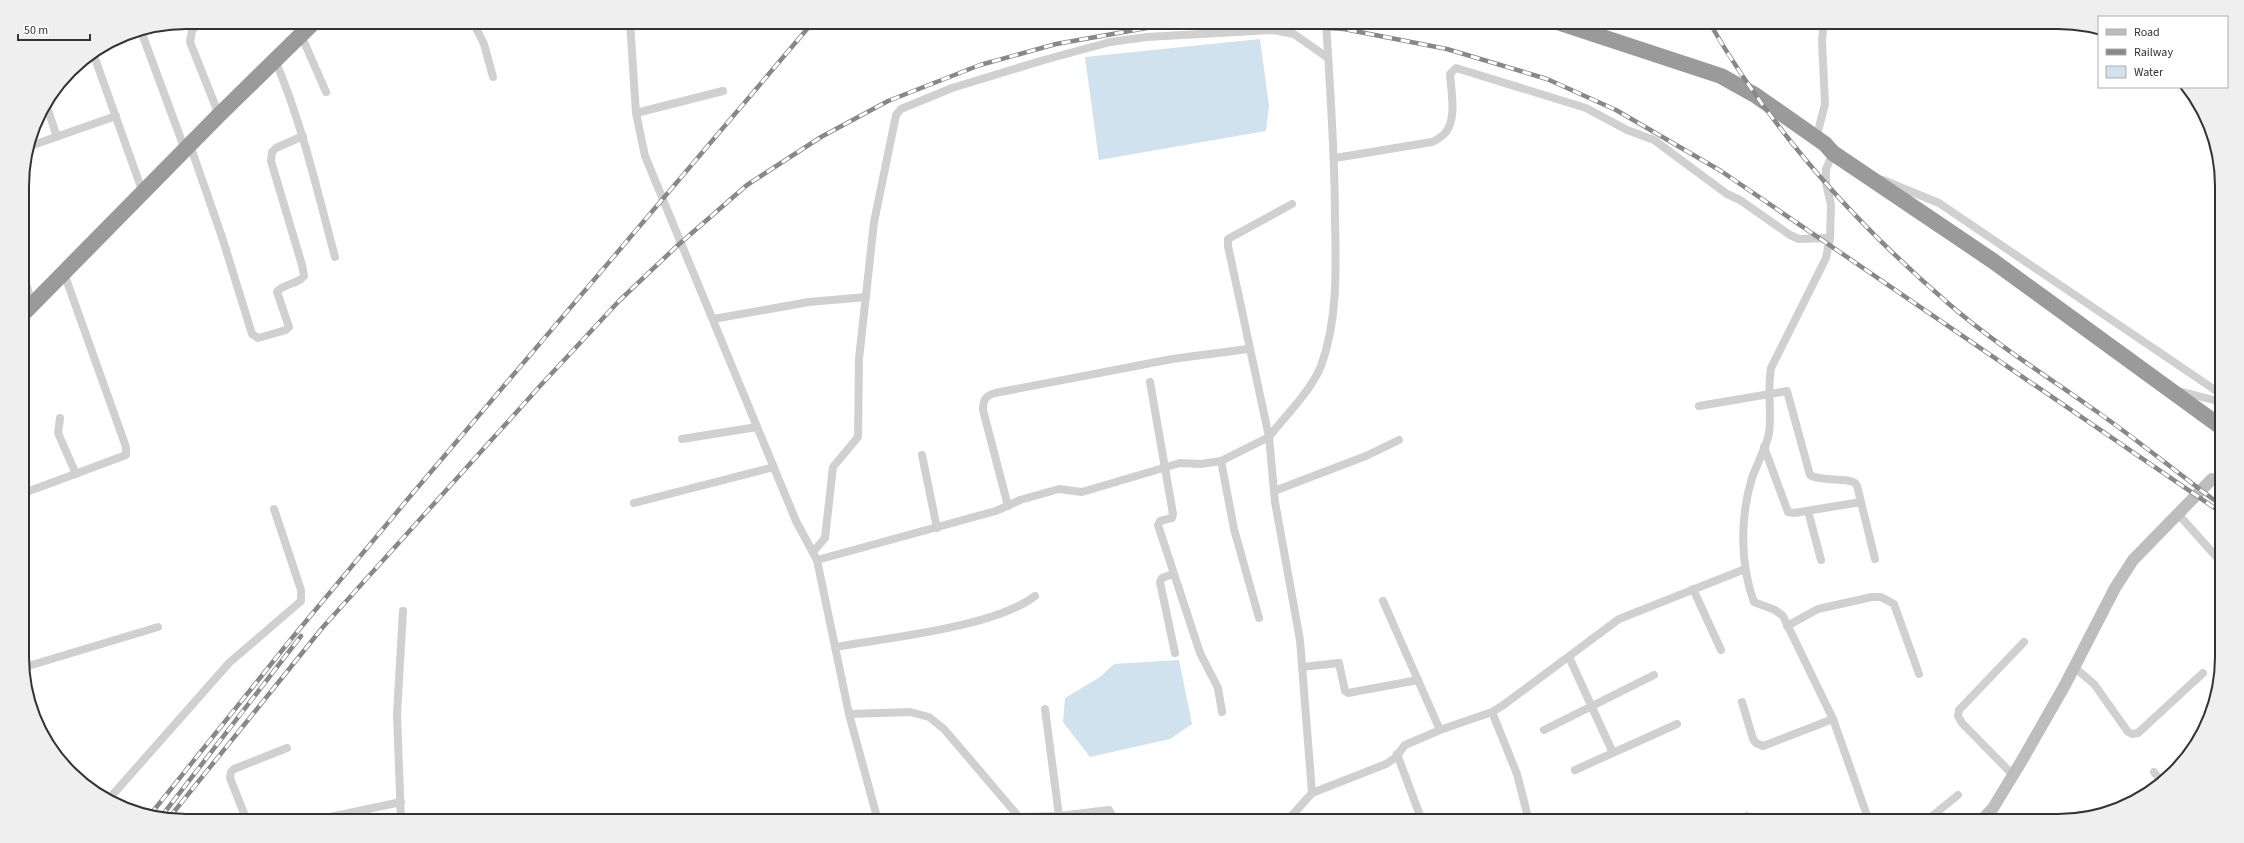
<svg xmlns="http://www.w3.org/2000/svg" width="2244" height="843" font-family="'Source Sans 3',sans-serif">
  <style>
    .water { fill: #cfe2ee }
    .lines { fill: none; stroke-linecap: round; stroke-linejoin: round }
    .street { stroke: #d0d0d0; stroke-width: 8 }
    .secondary { stroke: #bdbdbd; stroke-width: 12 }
    .highway { stroke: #9a9a9a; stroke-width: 16 }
    .rail-casing { stroke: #888; stroke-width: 4.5 }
    .rail { stroke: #fff; stroke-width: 3; stroke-dasharray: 9; stroke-linecap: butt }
    .rim { fill: none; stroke: #333; stroke-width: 2 }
  </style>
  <rect width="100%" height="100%" fill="#fff"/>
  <!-- water -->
  <g class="water">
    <path d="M 1260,39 L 1269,106 L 1266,131 L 1099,160 L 1085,57 Z"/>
    <path d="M 1179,660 L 1192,724 L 1170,739 L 1090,757 L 1063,722 L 1065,698 L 1100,677 L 1114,664 Z"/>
    <path d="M 1746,811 L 1762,820 L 1764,821 L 1740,821 Z"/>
  </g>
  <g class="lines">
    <!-- street -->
    <g class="street">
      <path d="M 202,22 L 192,30 L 190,42 L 219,115"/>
      <path d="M 473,22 L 484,44 L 493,77"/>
      <path d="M 630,22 L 636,113 L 645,156 L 796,521 L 817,560 L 849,714 L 878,821"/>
      <path d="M 141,31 L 185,150"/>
      <path d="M 301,35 L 326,92"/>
      <path d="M 93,53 L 143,193"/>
      <path d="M 275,60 C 302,123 317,190 335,257"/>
      <path d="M 46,104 L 57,137"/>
      <path d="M 636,113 L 723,91"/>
      <path d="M 1816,139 L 1825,104 L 1822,40 L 1824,22"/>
      <path d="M 190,145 L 222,237 L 252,334 L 258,338 L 286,330 L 289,327 L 277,292 C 283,283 298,285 304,276 L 302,265 L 271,161 L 272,152 L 276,148 L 303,136"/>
      <path d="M 30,146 L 116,116"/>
      <path d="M 1833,153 L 1826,169 L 1826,183 L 1831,205 L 1830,238 L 1826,258 L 1771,368 C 1767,390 1772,411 1769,433 C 1768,443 1756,466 1752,478 C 1740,516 1740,565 1754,602 L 1775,610 L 1783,616 L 1833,719 L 1869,821"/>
      <path d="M 1335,158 L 1432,142 C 1436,140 1440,138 1443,135 C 1458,123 1451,91 1450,74 L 1456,68 L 1586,108 L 1627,130 L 1654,140 L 1727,194 L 1740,200 L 1790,235 L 1799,239 L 1830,238"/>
      <path d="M 1883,180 L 1939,203 L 2221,394"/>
      <path d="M 23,272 L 32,305"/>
      <path d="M 713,319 L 809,302 L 866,297"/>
      <path d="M 1150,382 L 1173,514 L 1172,518 L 1160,521 L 1158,525 L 1200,653 L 1218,688 L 1222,712"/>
      <path d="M 2179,391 L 2221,402"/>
      <path d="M 1699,406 L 1787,391 L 1810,475 C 1820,482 1851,477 1856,484 C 1859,489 1859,497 1861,502"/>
      <path d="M 60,418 L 58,433 L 76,474"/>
      <path d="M 682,439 L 757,427"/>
      <path d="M 1764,447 L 1788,512 L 1794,513 L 1861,502 L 1875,559"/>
      <path d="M 922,455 L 937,528"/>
      <path d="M 1221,461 L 1234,529 L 1259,618"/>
      <path d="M 1274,491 L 1366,456 L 1399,440"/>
      <path d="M 24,493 L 126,455 L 126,447 L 64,273"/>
      <path d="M 634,503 L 774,467"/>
      <path d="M 1008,506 L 983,410 C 983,400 985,396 995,393 L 1172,359 L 1248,349"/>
      <path d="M 1808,511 L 1821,560"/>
      <path d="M 2178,514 L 2222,563"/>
      <path d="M 813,552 L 825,538 L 833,467 L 858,437 L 859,359 L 874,222 L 894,125 L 896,115 L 901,109 L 952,88 L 1044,60 L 1110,42 L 1147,37 L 1273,30 L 1294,34 L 1328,58"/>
      <path d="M 817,560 L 996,511 L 1020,500 L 1059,489 L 1082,492 L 1180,463 L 1201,464 L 1221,461 L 1269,437 L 1228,246 L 1228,239 L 1292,204"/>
      <path d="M 1173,574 L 1162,578 L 1160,582 L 1175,653"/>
      <path d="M 1693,589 L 1721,650"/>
      <path d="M 1787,626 L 1818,609 L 1872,597 L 1881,597 L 1894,604 L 1919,674"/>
      <path d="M 835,647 C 887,638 995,627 1035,596"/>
      <path d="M 1569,657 L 1613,753"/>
      <path d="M 25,667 L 158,627"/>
      <path d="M 1302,667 L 1339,663 L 1345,691 L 1348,693 L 1418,680"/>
      <path d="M 2074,667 L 2094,684 L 2128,732 L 2132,734 L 2138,733 L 2203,673"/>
      <path d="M 1742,702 L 1753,739 L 1756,743 L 1763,746 L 1833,719"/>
      <path d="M 1045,709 L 1059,816"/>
      <path d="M 1492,712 L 1517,774 L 1529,821"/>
      <path d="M 849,714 L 910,712 L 929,717 L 944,729 L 1019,817 L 1059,816 L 1109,810 L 1115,821"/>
      <path d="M 1440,730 L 1492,712 L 1502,706 L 1619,619 L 1745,569"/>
      <path d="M 1544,730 L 1654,675"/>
      <path d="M 1397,754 L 1422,821"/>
      <path d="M 1575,770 L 1677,724"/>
      <path d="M 2154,772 L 2162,783"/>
      <path d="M 2013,775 L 1962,723 L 1958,716 L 1959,710 L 2024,642"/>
      <path d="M 1312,793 L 1386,764 L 1395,758 L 1405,745 L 1440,730 L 1383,601"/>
      <path d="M 108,800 L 229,663 L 301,601 L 301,590 L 274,509"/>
      <path d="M 316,820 L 401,802"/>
      <path d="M 247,821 L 230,778 L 231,772 L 234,769 L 287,748"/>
      <path d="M 401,821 L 397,714 L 403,611"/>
      <path d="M 1237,821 L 1250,821"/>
      <path d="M 1272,821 L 1288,818"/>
      <path d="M 1287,821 L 1312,793 L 1300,640 L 1275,502 L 1269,437 C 1285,416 1311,391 1321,366 C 1338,320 1336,268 1335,219 C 1335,153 1330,88 1326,22"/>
      <path d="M 1926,821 L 1958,795"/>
    </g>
    <!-- secondary -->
    <path class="secondary" d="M 1981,821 L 1993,808 L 2021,762 L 2065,685 L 2115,588 L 2133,560 L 2212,479"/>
    <!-- highway -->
    <g class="highway">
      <path d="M 1557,22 L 1721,76 L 1755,95 L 1825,144 L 1833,153 L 1993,261 L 2221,427"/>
      <path d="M 23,314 L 219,115 L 314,22"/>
    </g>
    <!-- rail casing -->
    <g class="rail-casing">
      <g id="rail">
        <path d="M 1709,22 C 1771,130 1855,223 1949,304 C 1995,344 2047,376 2096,411 C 2139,441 2180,475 2222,506"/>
        <path d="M 150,815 L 292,638 L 407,500 L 813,22"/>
        <path d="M 161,817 L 301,636"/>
        <path d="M 169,818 L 323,627 L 540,386 L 619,301 L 677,246 L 747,185 L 821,137 L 888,101 L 980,65 L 1056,44 L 1158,26 L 1247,23 L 1344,29 L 1447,49 L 1547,79 L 1616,110 L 1721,171 L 2222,513"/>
      </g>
    </g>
    <!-- rail -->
    <use href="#rail" class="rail"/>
  </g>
  <!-- crop -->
  <path d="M0 0H2244V843H0ZM186 29H2058A157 157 0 0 1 2215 186V657A157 157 0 0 1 2058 814H186A157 157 0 0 1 29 657V186A157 157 0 0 1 186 29Z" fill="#efefef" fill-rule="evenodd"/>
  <path class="rim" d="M186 29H2058A157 157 0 0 1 2215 186V657A157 157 0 0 1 2058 814H186A157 157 0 0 1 29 657V186A157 157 0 0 1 186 29Z"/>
  <!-- legend -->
  <rect x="2098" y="16" width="130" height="72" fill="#ffffff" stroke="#adadad"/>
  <rect x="2106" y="29" width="20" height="6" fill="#bdbdbd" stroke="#adadad"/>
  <text x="2134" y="36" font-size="12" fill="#333333">Road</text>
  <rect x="2106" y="49" width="20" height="6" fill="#888888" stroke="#adadad"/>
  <text x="2134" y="56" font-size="12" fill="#333333">Railway</text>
  <rect x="2106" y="66" width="20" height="12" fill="#cfe2ee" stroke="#adadad"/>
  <text x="2134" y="76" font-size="12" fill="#333333">Water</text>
  <!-- scale -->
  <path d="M18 34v6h72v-6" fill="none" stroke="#333333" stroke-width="2"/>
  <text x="24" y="34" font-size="12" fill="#333333" stroke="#ffffff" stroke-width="3" paint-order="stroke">50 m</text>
</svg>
